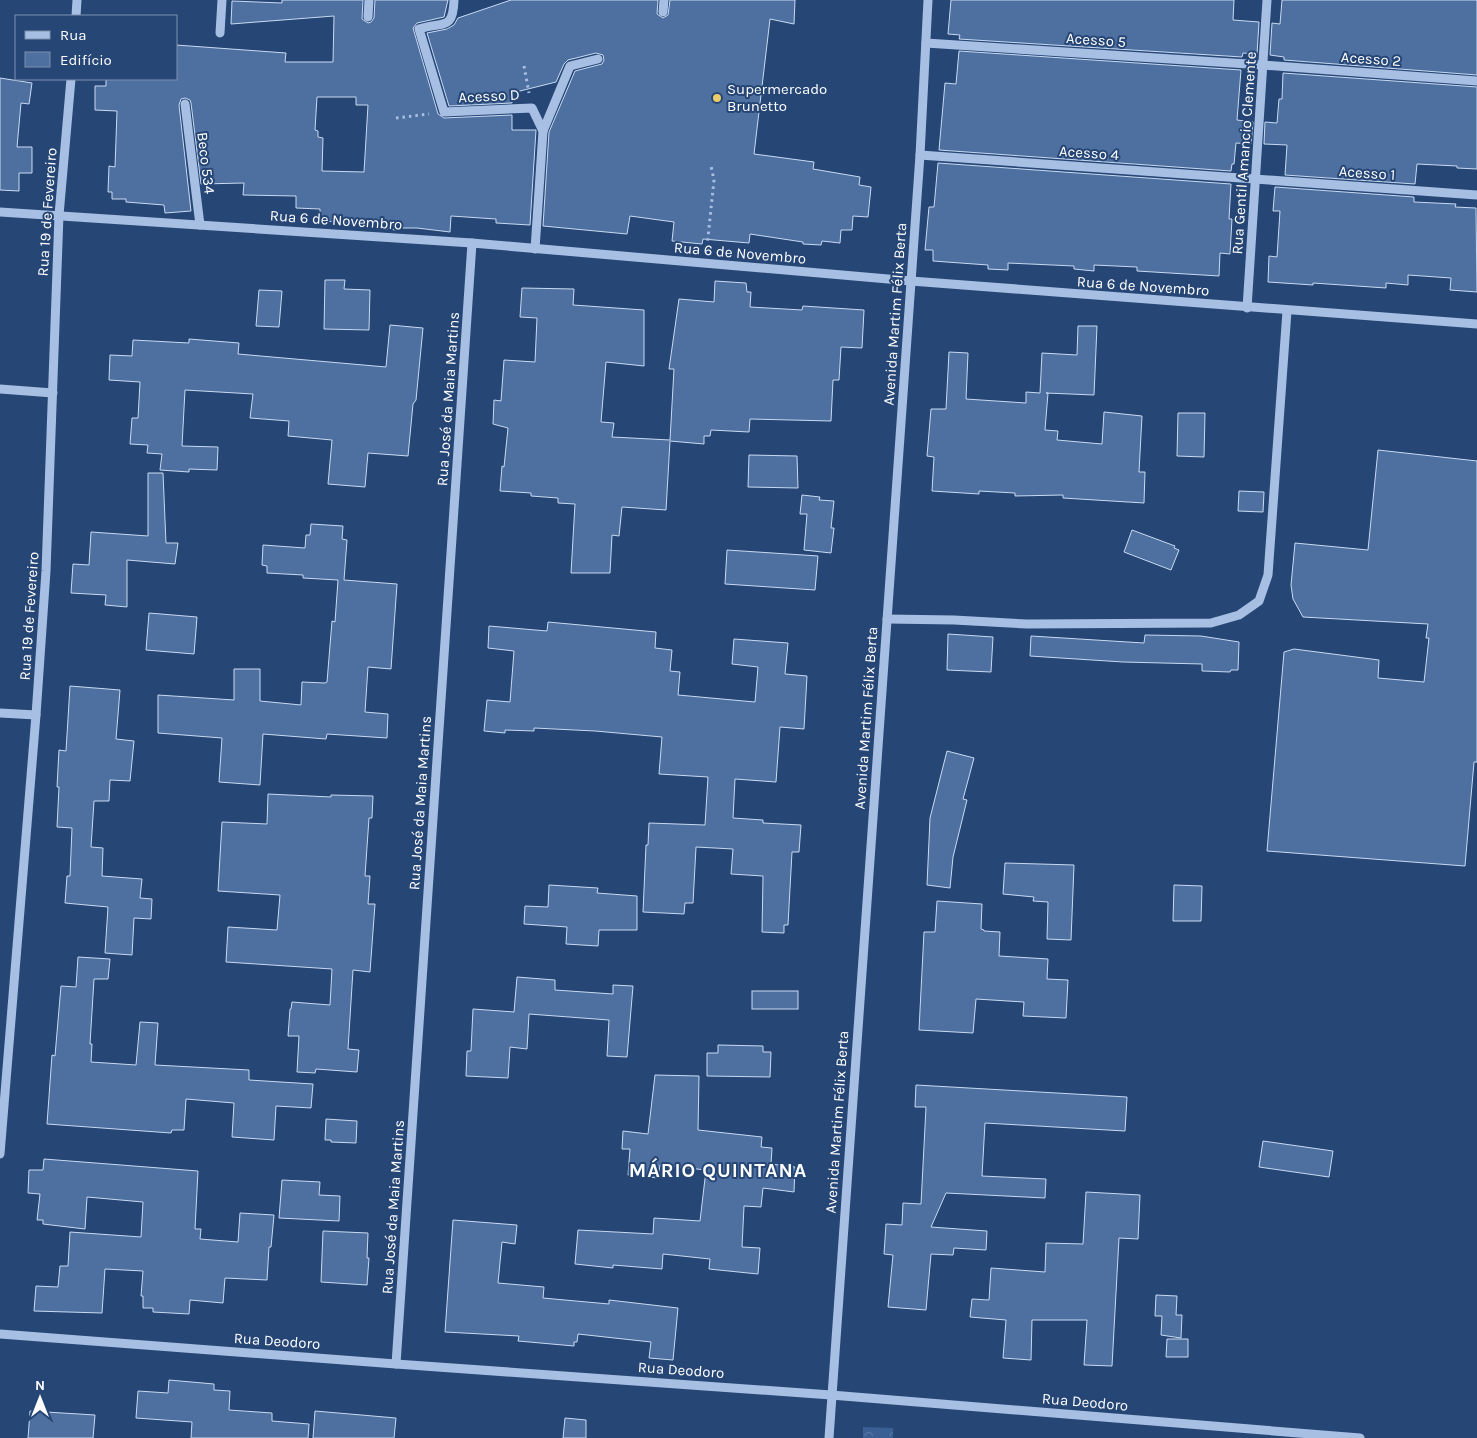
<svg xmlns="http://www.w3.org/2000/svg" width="1477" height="1438" font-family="Karla,sans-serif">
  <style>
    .park { fill: url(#park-crowns) }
    .building { fill: #4e70a0; stroke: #c9daf2; fill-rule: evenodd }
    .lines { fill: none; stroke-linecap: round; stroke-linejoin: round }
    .path { stroke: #a7bfe2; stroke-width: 3; stroke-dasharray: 2.5 4; stroke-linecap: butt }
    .minor { stroke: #a7bfe2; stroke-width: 9 }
    .poi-dot { fill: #eacc6d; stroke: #264676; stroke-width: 2 }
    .labels { text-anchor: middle; stroke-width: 4; stroke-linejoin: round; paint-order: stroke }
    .street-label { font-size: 15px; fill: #fff; stroke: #264676 }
    .poi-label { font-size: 15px; fill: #fff; stroke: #264676; text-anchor: start }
    .district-label { font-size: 20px; font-weight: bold; letter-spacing: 1px; fill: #fff; stroke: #264676 }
  </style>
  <defs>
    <pattern id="park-crowns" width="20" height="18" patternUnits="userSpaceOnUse" patternTransform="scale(1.25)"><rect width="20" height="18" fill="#3a5f94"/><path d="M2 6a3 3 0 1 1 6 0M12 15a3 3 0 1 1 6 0" fill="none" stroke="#5877a4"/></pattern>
  </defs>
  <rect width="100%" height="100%" fill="#264676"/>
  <!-- park -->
  <path class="park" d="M 863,1427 L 893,1428 L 893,1438 L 863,1438 Z"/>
  <!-- building -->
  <g class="building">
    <path d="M 282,0 L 363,0 L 362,19 L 368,23 L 371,22 L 374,18 L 375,0 L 448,0 L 444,17 L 417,23 L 413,28 L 438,114 L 444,118 L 512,115 L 512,130 L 536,130 L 530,225 L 496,223 L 496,219 L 451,216 L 450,232 L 417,228 L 396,228 L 396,230 L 378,228 L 378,225 L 358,223 L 320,221 L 320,209 L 296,208 L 296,196 L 243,195 L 244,183 L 201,184 L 191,103 L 190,100 L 185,98 L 181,99 L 179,105 L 191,211 L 165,213 L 164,205 L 126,202 L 126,199 L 112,199 L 112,192 L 108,192 L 109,166 L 115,167 L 117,111 L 95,110 L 95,86 L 106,86 L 106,79 L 176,79 L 176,45 L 286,53 L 285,62 L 333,62 L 334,16 L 231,24 L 232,1 L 282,3 ZM 317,97 L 356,97 L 356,105 L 368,105 L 364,172 L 322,171 L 323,138 L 318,137 L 318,131 L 315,130 Z"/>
    <path d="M 511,0 L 658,0 L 657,14 L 663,18 L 668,15 L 670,0 L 795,0 L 794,24 L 770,19 L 754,154 L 814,162 L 813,169 L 860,177 L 859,185 L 871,187 L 868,217 L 853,216 L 852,230 L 841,230 L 840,243 L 822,241 L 821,245 L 803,244 L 803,242 L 750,234 L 749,243 L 703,239 L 702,244 L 672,241 L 674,222 L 630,216 L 627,234 L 543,226 L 549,132 L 575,71 L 602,64 L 604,60 L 603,55 L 596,53 L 568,60 L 564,64 L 556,82 L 512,93 L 512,103 L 449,106 L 427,33 L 447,29 L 454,25 L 458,18 Z"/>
    <path d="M 951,0 L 1234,0 L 1233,20 L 1259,22 L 1257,54 L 1243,53 L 1242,57 L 959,39 L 960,35 L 948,34 Z"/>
    <path d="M 1282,0 L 1477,0 L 1477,75 L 1284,60 L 1284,57 L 1270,55 L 1272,23 L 1280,24 Z"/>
    <path d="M 959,51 L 1241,70 L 1237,120 L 1253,122 L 1251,144 L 1236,143 L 1234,164 L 1232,164 L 1231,171 L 939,150 L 945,83 L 956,84 Z"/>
    <path d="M 1283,73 L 1477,87 L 1477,169 L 1457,168 L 1457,166 L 1417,164 L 1415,184 L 1285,175 L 1287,145 L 1264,144 L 1265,122 L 1277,123 L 1279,99 L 1282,99 Z"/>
    <path d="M 0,78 L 32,83 L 29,104 L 21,103 L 17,147 L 32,147 L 32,173 L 19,173 L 19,191 L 0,190 Z"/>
    <path d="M 938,163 L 1231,184 L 1229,219 L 1232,219 L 1230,254 L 1220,253 L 1219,276 L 1137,271 L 1137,267 L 1094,265 L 1094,271 L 1074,269 L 1074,266 L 1008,263 L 1008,270 L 988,269 L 988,265 L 933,261 L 933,250 L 925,250 L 929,207 L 934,207 Z"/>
    <path d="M 1275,187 L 1414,197 L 1414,202 L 1456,204 L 1455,207 L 1476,208 L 1477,292 L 1450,290 L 1451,278 L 1408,275 L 1408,285 L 1386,283 L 1386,288 L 1313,283 L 1313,285 L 1268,282 L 1269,256 L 1277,257 L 1280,211 L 1273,211 Z"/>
    <path d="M 325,280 L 345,280 L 344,289 L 370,290 L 369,330 L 324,329 Z"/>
    <path d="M 715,281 L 746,283 L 747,292 L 751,292 L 750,307 L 802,310 L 803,306 L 864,310 L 862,348 L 841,347 L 839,380 L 833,380 L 831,421 L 750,419 L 749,432 L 711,430 L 710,436 L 704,436 L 704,444 L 670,441 L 666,510 L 622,507 L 619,536 L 612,535 L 610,573 L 571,573 L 575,504 L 558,503 L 558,498 L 531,496 L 531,493 L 500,491 L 502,466 L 504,467 L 508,428 L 493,424 L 494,400 L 501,401 L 504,360 L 535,362 L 537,318 L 520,317 L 522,288 L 574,289 L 573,305 L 644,310 L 644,366 L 606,362 L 601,422 L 614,423 L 612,437 L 670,440 L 674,369 L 669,369 L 679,299 L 714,302 Z"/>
    <path d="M 259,290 L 282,291 L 279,327 L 256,326 Z"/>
    <path d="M 390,325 L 423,328 L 416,400 L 413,404 L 408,456 L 368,453 L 365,487 L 328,484 L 332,440 L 288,436 L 289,421 L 250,418 L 253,394 L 185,390 L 182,446 L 218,447 L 217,470 L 189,469 L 189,472 L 160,470 L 162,454 L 147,453 L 148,445 L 130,444 L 132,418 L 138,418 L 140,382 L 109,380 L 110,355 L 132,356 L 133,340 L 189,343 L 189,339 L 239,343 L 238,354 L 386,367 Z"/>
    <path d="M 1078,326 L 1097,326 L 1094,395 L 1046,393 L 1048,393 L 1045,430 L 1058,431 L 1057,440 L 1102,444 L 1104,412 L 1142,416 L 1139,472 L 1145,472 L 1144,503 L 1063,498 L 1063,495 L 1015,496 L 1015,493 L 979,491 L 979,494 L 932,491 L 934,457 L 927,456 L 931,409 L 946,409 L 949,352 L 968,353 L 966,399 L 1026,403 L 1026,392 L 1040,393 L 1042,353 L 1077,355 Z"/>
    <path d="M 1178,413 L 1205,413 L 1204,457 L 1177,456 Z"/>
    <path d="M 1378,450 L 1477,461 L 1477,762 L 1474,762 L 1465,866 L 1267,851 L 1284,652 L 1294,649 L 1379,660 L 1378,678 L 1424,682 L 1429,638 L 1426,638 L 1428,624 L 1303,617 L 1293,599 L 1291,585 L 1295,543 L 1368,550 Z"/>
    <path d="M 749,455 L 797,456 L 798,488 L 748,487 Z"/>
    <path d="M 148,473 L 163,473 L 166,543 L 178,543 L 175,564 L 127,560 L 127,607 L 105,605 L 106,595 L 71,593 L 73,564 L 89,565 L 91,532 L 148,536 Z"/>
    <path d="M 1239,491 L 1264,492 L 1263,512 L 1238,511 Z"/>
    <path d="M 802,495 L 820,497 L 819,500 L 834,501 L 831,528 L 834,528 L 831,553 L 804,550 L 807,514 L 800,514 Z"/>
    <path d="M 311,524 L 343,526 L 342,539 L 347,540 L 344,580 L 397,584 L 391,669 L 368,667 L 365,712 L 388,714 L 387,738 L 327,734 L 326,739 L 263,734 L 260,785 L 219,782 L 222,738 L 158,733 L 158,695 L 234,700 L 234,669 L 260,669 L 260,701 L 301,705 L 302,682 L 325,683 L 327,682 L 332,621 L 335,622 L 338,580 L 303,578 L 303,575 L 267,573 L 267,566 L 262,565 L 263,545 L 305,548 L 306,535 L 310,535 Z"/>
    <path d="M 1132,530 L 1175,546 L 1174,548 L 1179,550 L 1171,570 L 1124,552 Z"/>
    <path d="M 727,550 L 818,556 L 815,590 L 725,584 Z"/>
    <path d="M 149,613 L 197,617 L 194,654 L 146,650 Z"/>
    <path d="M 548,622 L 656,632 L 655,648 L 672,650 L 670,671 L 680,672 L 678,695 L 755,702 L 758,667 L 732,664 L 734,639 L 788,643 L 785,674 L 807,676 L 804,729 L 780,727 L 776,782 L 735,779 L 733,818 L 763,820 L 763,823 L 801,825 L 799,852 L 792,852 L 788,925 L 784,925 L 784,933 L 762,932 L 763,876 L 731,874 L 733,849 L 696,847 L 693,903 L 685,903 L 684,914 L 643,912 L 646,845 L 648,845 L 649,823 L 705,825 L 708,777 L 659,774 L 662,737 L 595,731 L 534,728 L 534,731 L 505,730 L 505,733 L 484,731 L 487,700 L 510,702 L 514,651 L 488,648 L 489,626 L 547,631 Z"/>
    <path d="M 948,634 L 993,637 L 991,672 L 947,670 Z"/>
    <path d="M 1145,635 L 1201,636 L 1239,642 L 1238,670 L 1231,670 L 1230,672 L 1202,671 L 1202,664 L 1123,662 L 1030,656 L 1031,636 L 1144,643 Z"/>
    <path d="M 70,686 L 120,690 L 116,739 L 134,741 L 130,781 L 110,780 L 109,801 L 94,801 L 91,847 L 103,848 L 102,876 L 142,879 L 140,898 L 152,899 L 151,919 L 134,918 L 132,955 L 105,953 L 108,907 L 65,903 L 67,876 L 70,876 L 72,828 L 57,827 L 59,787 L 57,787 L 59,750 L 66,751 Z"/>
    <path d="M 947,751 L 974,758 L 963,799 L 967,800 L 953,857 L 950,888 L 927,885 L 930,818 Z"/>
    <path d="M 268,794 L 331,797 L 331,795 L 373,796 L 372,818 L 369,818 L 365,876 L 370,876 L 368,904 L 375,904 L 370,972 L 353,970 L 348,1049 L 359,1050 L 357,1072 L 316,1069 L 315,1073 L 297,1072 L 299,1036 L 288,1036 L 290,1009 L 291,1009 L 292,1002 L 330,1005 L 332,969 L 226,962 L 228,927 L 277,930 L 280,895 L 218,891 L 222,822 L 267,824 Z"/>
    <path d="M 1005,863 L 1074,865 L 1071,940 L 1047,939 L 1048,902 L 1033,901 L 1034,897 L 1003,894 Z"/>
    <path d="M 549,885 L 598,888 L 597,893 L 637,896 L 637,930 L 599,930 L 598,946 L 566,944 L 567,927 L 524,924 L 525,906 L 548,907 Z"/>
    <path d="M 1174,885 L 1202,886 L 1201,921 L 1173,921 Z"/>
    <path d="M 937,901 L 982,904 L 981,929 L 984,930 L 984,931 L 1000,932 L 999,956 L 1048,959 L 1047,979 L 1068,980 L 1066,1018 L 1023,1016 L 1024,1002 L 976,999 L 973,1033 L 919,1030 L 924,932 L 935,932 Z"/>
    <path d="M 78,957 L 110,959 L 108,979 L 94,979 L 90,1044 L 92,1044 L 91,1062 L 136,1065 L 140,1022 L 158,1023 L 155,1065 L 249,1070 L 249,1080 L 313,1084 L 311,1108 L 276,1106 L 274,1140 L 232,1137 L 234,1103 L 186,1099 L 184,1130 L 172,1130 L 171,1133 L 47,1124 L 52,1055 L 55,1056 L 61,986 L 76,987 Z"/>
    <path d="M 517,977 L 555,980 L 555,990 L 613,994 L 613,985 L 633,986 L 627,1057 L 607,1056 L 609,1020 L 529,1014 L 527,1049 L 510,1047 L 508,1078 L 466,1076 L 467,1051 L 471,1051 L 473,1009 L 514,1012 Z"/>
    <rect x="752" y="991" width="46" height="18"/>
    <path d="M 718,1045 L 763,1046 L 763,1052 L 771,1052 L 770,1077 L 707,1076 L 707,1053 L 718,1053 Z"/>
    <path d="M 655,1075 L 699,1076 L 698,1130 L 762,1137 L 761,1147 L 772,1148 L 771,1164 L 795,1167 L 794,1192 L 763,1188 L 761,1207 L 744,1206 L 742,1247 L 760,1248 L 758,1274 L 709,1269 L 710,1259 L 663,1254 L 662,1269 L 613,1265 L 613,1268 L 575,1264 L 578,1230 L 653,1234 L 654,1218 L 700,1221 L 706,1170 L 660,1165 L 658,1178 L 628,1175 L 630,1149 L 622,1149 L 623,1131 L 648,1134 Z"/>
    <path d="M 916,1085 L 1127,1097 L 1125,1131 L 985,1123 L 982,1176 L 1046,1179 L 1045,1198 L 946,1193 L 931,1227 L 987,1231 L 986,1250 L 954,1248 L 953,1255 L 931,1254 L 926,1310 L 888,1307 L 893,1255 L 884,1254 L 886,1224 L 902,1225 L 903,1203 L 921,1204 L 926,1107 L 915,1107 Z"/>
    <path d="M 326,1119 L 357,1121 L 356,1143 L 331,1142 L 331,1140 L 325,1140 Z"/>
    <path d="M 1263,1141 L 1333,1151 L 1329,1177 L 1259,1167 Z"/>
    <path d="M 44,1159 L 198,1171 L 195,1229 L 201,1229 L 200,1239 L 238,1242 L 240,1213 L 274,1215 L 271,1247 L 269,1247 L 267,1280 L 225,1278 L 223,1303 L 190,1300 L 189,1314 L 153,1312 L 153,1308 L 143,1308 L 143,1296 L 141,1296 L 143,1271 L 105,1269 L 102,1313 L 34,1311 L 36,1286 L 58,1287 L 60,1266 L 68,1266 L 70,1232 L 141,1237 L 143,1202 L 87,1197 L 85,1229 L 43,1224 L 43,1220 L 37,1220 L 40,1194 L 28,1193 L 29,1170 L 43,1170 Z"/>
    <path d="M 282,1180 L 320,1182 L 319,1195 L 340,1196 L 339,1221 L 279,1218 Z"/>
    <path d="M 1086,1192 L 1140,1195 L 1138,1239 L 1119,1238 L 1112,1366 L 1084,1365 L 1087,1320 L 1032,1320 L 1031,1360 L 1003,1358 L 1006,1320 L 970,1317 L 972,1299 L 989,1300 L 991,1268 L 1045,1272 L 1046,1243 L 1083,1244 Z"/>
    <path d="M 453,1220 L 517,1225 L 515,1244 L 502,1242 L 498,1283 L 544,1287 L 543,1298 L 609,1304 L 609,1300 L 678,1308 L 673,1360 L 649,1358 L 651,1342 L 578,1334 L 577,1342 L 574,1342 L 574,1346 L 518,1341 L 519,1336 L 445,1332 Z"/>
    <path d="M 323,1231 L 368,1233 L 367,1258 L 369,1258 L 367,1285 L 321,1282 Z"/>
    <path d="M 1156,1295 L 1177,1296 L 1176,1315 L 1182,1315 L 1181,1338 L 1161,1335 L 1162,1316 L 1155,1316 Z"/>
    <path d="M 1167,1339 L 1188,1339 L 1188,1357 L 1166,1357 Z"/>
    <path d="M 169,1380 L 214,1384 L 214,1390 L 230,1391 L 229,1410 L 272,1413 L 272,1421 L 309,1424 L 308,1438 L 191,1438 L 192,1422 L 136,1418 L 138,1391 L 168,1393 Z"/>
    <path d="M 30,1411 L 95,1415 L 93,1438 L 28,1438 Z"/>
    <path d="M 315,1411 L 396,1418 L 394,1438 L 313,1438 Z"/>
    <path d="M 565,1418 L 586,1420 L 586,1438 L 563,1438 Z"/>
  </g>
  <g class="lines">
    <!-- path -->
    <g class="path">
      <path d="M 524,66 L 529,93"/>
      <path d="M 396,118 L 429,114"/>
      <path d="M 707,247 L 714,180 L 711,166"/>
    </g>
    <!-- minor -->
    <g class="minor">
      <path d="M 454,0 C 453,32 442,21 419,29 L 444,112 L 532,108 L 543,131 L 535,249"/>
      <path d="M 663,12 L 664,0"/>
      <path d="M 76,16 L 77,0"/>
      <path d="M 368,17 L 369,0"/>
      <path d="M 220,33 L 222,0"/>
      <path d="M 926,43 L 1263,65 L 1477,81"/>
      <path d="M 185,104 L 200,225"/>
      <path d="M 543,131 L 570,66 L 598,59"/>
      <path d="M 920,155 L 1477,195"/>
      <path d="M 0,212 L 472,243 L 911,281 L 1477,324"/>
      <path d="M 1247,308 L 1267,0"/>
      <path d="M 0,389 L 53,393"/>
      <path d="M 887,619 L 954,620 L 1027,624 L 1211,623 L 1239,615 L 1259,601 L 1268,575 L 1287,311"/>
      <path d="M 0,713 L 36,715"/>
      <path d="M 0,1154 L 36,715 L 46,571 L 59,215 L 71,79"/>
      <path d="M 0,1334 L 396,1364 L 831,1395 L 1360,1438"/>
      <path d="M 396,1364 L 472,243"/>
      <path d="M 829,1438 L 920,155 L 928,0"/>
    </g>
  </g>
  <!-- markers -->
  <circle class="poi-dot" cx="717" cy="98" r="5"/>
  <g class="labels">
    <!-- street labels -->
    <g class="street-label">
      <text transform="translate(1096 40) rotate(4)" y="5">Acesso 5</text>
      <text transform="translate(1371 59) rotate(4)" y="5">Acesso 2</text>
      <text transform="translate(489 96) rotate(-3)" y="5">Acesso D</text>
      <text transform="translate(1089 153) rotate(4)" y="5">Acesso 4</text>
      <text transform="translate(1244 153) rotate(-86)" y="5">Rua Gentil Amancio Clemente</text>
      <text transform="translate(206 163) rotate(83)" y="5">Beco 534</text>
      <text transform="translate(1367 173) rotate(4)" y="5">Acesso 1</text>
      <text transform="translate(47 212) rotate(-86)" y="5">Rua 19 de Fevereiro</text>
      <text transform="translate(336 220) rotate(4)" y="5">Rua 6 de Novembro</text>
      <text transform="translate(740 253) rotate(5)" y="5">Rua 6 de Novembro</text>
      <text transform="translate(1143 286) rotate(4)" y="5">Rua 6 de Novembro</text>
      <text transform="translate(895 314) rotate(-86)" y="5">Avenida Martim Félix Berta</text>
      <text transform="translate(448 399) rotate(-86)" y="5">Rua José da Maia Martins</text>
      <text transform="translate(29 616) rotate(-86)" y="5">Rua 19 de Fevereiro</text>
      <text transform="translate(866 718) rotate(-86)" y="5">Avenida Martim Félix Berta</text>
      <text transform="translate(420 803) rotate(-86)" y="5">Rua José da Maia Martins</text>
      <text transform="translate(837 1122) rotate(-86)" y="5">Avenida Martim Félix Berta</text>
      <text transform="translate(393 1207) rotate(-86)" y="5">Rua José da Maia Martins</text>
      <text transform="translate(277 1341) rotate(4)" y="5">Rua Deodoro</text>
      <text transform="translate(681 1370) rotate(4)" y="5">Rua Deodoro</text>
      <text transform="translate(1085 1402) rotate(5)" y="5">Rua Deodoro</text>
    </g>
    <!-- poi labels -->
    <g class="poi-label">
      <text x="727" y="94">Supermercado<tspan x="727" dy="17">Brunetto</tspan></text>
    </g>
    <!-- district labels -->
    <g class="district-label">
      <text x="718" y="1177">MÁRIO QUINTANA</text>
    </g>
  </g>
  <!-- legend -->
  <rect x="15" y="15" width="162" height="65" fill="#264676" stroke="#7d90ad"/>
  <rect x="25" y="31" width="25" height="8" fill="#a7bfe2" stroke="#7d90ad"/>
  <text x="60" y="40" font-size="15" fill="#ffffff">Rua</text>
  <rect x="25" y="52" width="25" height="15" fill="#4e70a0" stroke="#7d90ad"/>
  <text x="60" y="65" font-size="15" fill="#ffffff">Edifício</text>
  <!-- north arrow -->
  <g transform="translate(40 1398)" stroke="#264676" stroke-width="4" paint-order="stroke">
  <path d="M0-4L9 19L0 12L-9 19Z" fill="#ffffff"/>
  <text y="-8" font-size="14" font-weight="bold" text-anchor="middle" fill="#ffffff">N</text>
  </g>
</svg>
